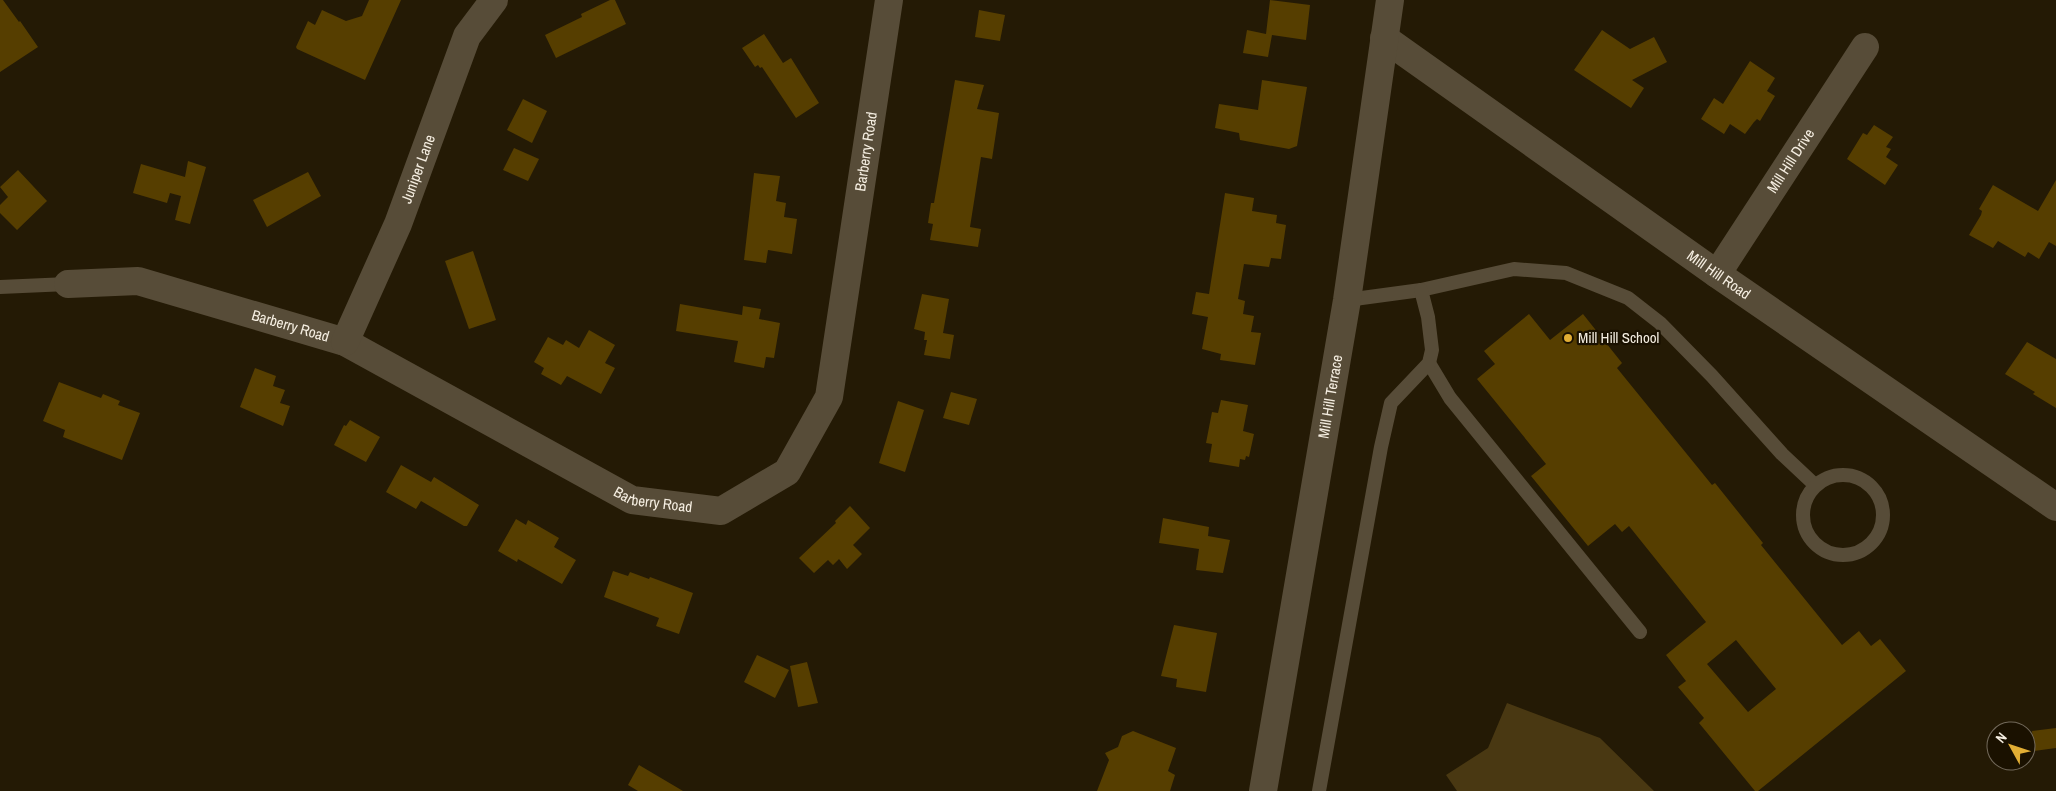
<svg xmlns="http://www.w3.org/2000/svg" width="2056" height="791" font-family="'Archivo Narrow',sans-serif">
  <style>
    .green { fill: #493812 }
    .building { fill: #563e00; fill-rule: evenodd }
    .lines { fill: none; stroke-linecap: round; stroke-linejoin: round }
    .service { stroke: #574c38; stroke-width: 14 }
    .minor { stroke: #574c38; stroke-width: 28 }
    .poi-dot { fill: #e2ae34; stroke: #1a1100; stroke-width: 2 }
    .labels { text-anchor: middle; stroke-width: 4.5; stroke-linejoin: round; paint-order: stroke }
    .street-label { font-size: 15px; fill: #f5eee1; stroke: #1a1100 }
    .poi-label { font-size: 15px; fill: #f5eee1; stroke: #1a1100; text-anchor: start }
  </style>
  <rect width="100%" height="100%" fill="#241a05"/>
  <!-- green -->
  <path class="green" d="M 1507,703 L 1600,738 L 1654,791 L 1457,791 L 1446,775 L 1488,748 Z"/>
  <!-- building -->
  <g class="building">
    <path d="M 0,0 L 3,0 L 19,22 L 20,21 L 38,47 L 0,72 Z"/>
    <path d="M 369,0 L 401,0 L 365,80 L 297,49 L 296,47 L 308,21 L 315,25 L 322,10 L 346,21 L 362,16 Z"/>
    <path d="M 610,0 L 615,0 L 626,24 L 556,58 L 545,35 L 582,17 L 581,14 Z"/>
    <path d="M 1270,0 L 1310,5 L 1306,40 L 1272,35 L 1268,57 L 1243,53 L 1247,30 L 1266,34 Z"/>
    <path d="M 979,10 L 1005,15 L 1000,41 L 975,37 Z"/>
    <path d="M 1602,30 L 1630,49 L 1654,37 L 1667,62 L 1632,80 L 1644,88 L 1631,108 L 1574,70 Z"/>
    <path d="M 764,34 L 783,63 L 791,58 L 819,103 L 796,118 L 762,67 L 760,68 L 758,65 L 755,67 L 742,48 Z"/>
    <path d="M 1750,61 L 1775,78 L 1767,91 L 1775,96 L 1760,121 L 1757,119 L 1754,122 L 1745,134 L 1730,124 L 1724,134 L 1701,119 L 1714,98 L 1723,104 Z"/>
    <path d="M 955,80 L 984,85 L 977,109 L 999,113 L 992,159 L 981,157 L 970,227 L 981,229 L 978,247 L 930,240 L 933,224 L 928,223 L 931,203 L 934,203 Z"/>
    <path d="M 1262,80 L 1307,87 L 1297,146 L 1289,149 L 1240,140 L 1239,133 L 1215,128 L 1219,104 L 1258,110 Z"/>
    <path d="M 523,99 L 547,111 L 532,143 L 507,130 Z"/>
    <path d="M 1874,125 L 1893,137 L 1886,147 L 1891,149 L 1886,157 L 1898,165 L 1885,185 L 1847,159 L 1863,133 L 1867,135 Z"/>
    <path d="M 514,148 L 539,159 L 528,181 L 503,170 Z"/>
    <path d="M 188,161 L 206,167 L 190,224 L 175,220 L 181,196 L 170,193 L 167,203 L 133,193 L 141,164 L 185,177 Z"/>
    <path d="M 18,170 L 47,201 L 17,230 L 0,213 L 0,205 L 8,197 L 0,187 Z"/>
    <path d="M 308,172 L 321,196 L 267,227 L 253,200 Z"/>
    <path d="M 754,173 L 780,176 L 776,201 L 786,203 L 784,217 L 797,219 L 792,254 L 768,250 L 766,263 L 744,260 Z"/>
    <path d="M 2056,180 L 2056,246 L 2049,242 L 2039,259 L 2028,252 L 2025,257 L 1998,241 L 1993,248 L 1969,235 L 1981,215 L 1982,211 L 1979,209 L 1993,185 L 2038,211 Z"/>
    <path d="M 1225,193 L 1254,198 L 1252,211 L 1277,215 L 1276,223 L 1286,225 L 1281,259 L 1271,258 L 1269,267 L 1244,264 L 1238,299 L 1245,301 L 1243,314 L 1254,316 L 1251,332 L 1261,333 L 1255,365 L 1220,360 L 1221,354 L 1202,349 L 1208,317 L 1192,314 L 1196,292 L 1209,294 Z"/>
    <path d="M 473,251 L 496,320 L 469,329 L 445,261 Z"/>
    <path d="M 922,294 L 949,299 L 943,333 L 954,335 L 950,359 L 924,355 L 927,340 L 924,340 L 925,332 L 914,329 Z"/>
    <path d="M 680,304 L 742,315 L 743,306 L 761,309 L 759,319 L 780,323 L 774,358 L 766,357 L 764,368 L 734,362 L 738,341 L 676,331 Z"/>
    <path d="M 1529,314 L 1550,340 L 1583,314 L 1622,363 L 1617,368 L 1712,485 L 1715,483 L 1763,543 L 1761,545 L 1842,645 L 1859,631 L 1871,646 L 1880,639 L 1906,671 L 1758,791 L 1755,791 L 1699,723 L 1704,718 L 1678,687 L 1686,681 L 1666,655 L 1706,622 L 1629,526 L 1622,532 L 1615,524 L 1588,546 L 1531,476 L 1546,464 L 1477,379 L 1495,364 L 1484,351 ZM 1736,640 L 1776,689 L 1748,712 L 1707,664 Z"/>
    <path d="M 589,330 L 615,345 L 605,363 L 615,368 L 601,394 L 567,376 L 561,385 L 541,374 L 544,368 L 534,362 L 548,337 L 563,345 L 566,340 L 579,348 Z"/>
    <path d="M 2027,342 L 2056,359 L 2056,408 L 2033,394 L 2035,392 L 2005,374 Z"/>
    <path d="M 255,368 L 276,376 L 273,386 L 285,390 L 280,403 L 290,406 L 283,426 L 240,407 Z"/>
    <path d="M 59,382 L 101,398 L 103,394 L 120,401 L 118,405 L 140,413 L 122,460 L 63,437 L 65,430 L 43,421 Z"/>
    <path d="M 951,392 L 977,399 L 969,425 L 943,418 Z"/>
    <path d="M 1221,400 L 1248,405 L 1243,431 L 1254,434 L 1249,457 L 1246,456 L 1245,460 L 1240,459 L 1239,467 L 1209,462 L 1212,444 L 1206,443 L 1212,412 L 1218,413 Z"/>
    <path d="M 898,401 L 924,410 L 905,472 L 879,463 Z"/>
    <path d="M 350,420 L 380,437 L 366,462 L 334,445 L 344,425 L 346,426 Z"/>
    <path d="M 401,465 L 431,482 L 434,477 L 479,505 L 467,526 L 464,526 L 421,501 L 416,509 L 386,492 Z"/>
    <path d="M 850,506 L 870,528 L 853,545 L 862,554 L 847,569 L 839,559 L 833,565 L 828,560 L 814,573 L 799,558 L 836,523 L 835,521 Z"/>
    <path d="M 1163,518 L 1209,527 L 1208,536 L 1230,540 L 1223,573 L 1196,570 L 1199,549 L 1159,543 Z"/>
    <path d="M 516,519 L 526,525 L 528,520 L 559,538 L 554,547 L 576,560 L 562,584 L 518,559 L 517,562 L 498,551 Z"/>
    <path d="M 613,571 L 628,576 L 630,572 L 649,579 L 650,577 L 693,593 L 679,634 L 656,626 L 659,618 L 604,597 Z"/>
    <path d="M 1174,625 L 1217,633 L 1206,692 L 1176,687 L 1177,679 L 1161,676 Z"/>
    <path d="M 757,655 L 789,670 L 775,698 L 744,682 Z"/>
    <path d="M 807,662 L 818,703 L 798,707 L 790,666 Z"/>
    <path d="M 2056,728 L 2056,748 L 2034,751 L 2032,731 Z"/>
    <path d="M 1133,731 L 1176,748 L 1168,771 L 1175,775 L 1170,791 L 1097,791 L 1109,760 L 1105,753 L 1118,747 L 1122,736 Z"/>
    <path d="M 639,765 L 683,791 L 638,791 L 628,785 Z"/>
  </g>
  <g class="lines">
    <!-- service -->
    <g class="service">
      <path d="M 0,287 L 68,284"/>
      <path d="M 1347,300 L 1421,290 L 1514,269 L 1566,273 L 1628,298 L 1660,323 L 1712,376 L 1782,454 L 1815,485"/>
      <path d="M 1429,363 L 1450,398 L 1640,632"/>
      <circle cx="1843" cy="515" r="40"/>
      <path d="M 1319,791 L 1381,447 L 1391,403 L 1429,363 L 1432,350 L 1428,317 L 1421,290"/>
    </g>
    <!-- minor -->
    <g class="minor">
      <path id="s1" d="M 1384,38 L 1717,274 L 2056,507"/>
      <path id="s2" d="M 1717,274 L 1865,47"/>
      <path id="s3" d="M 68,284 L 138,281 L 345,342 L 632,500 L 721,511 L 787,472 L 829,397 L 889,0"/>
      <path id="s4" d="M 345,342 L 398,224 L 467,36 L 494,0"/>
      <path id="s5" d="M 1263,791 L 1347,300 L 1390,0"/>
    </g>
  </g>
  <!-- markers -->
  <circle class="poi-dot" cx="1568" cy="338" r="5"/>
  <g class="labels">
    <!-- street labels -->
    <g class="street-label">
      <text dy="5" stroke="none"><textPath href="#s3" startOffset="1114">Barberry Road</textPath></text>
      <text dy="5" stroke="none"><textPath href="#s2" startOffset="135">Mill Hill Drive</textPath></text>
      <text dy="5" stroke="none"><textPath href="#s4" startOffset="188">Juniper Lane</textPath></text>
      <text dy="5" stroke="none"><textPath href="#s1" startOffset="410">Mill Hill Road</textPath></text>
      <text dy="5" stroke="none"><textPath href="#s3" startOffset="229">Barberry Road</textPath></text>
      <text dy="5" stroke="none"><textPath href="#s5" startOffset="400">Mill Hill Terrace</textPath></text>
      <text dy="5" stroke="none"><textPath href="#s3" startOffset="634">Barberry Road</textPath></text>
    </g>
    <!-- poi labels -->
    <g class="poi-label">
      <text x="1578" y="343">Mill Hill School</text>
    </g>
  </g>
  <!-- north arrow -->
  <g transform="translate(2011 746) rotate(310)"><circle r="24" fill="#1a1100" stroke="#72695a"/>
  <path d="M0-4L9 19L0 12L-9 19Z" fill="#e2ae34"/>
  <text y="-8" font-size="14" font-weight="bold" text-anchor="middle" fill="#f5eee1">N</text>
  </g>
</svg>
